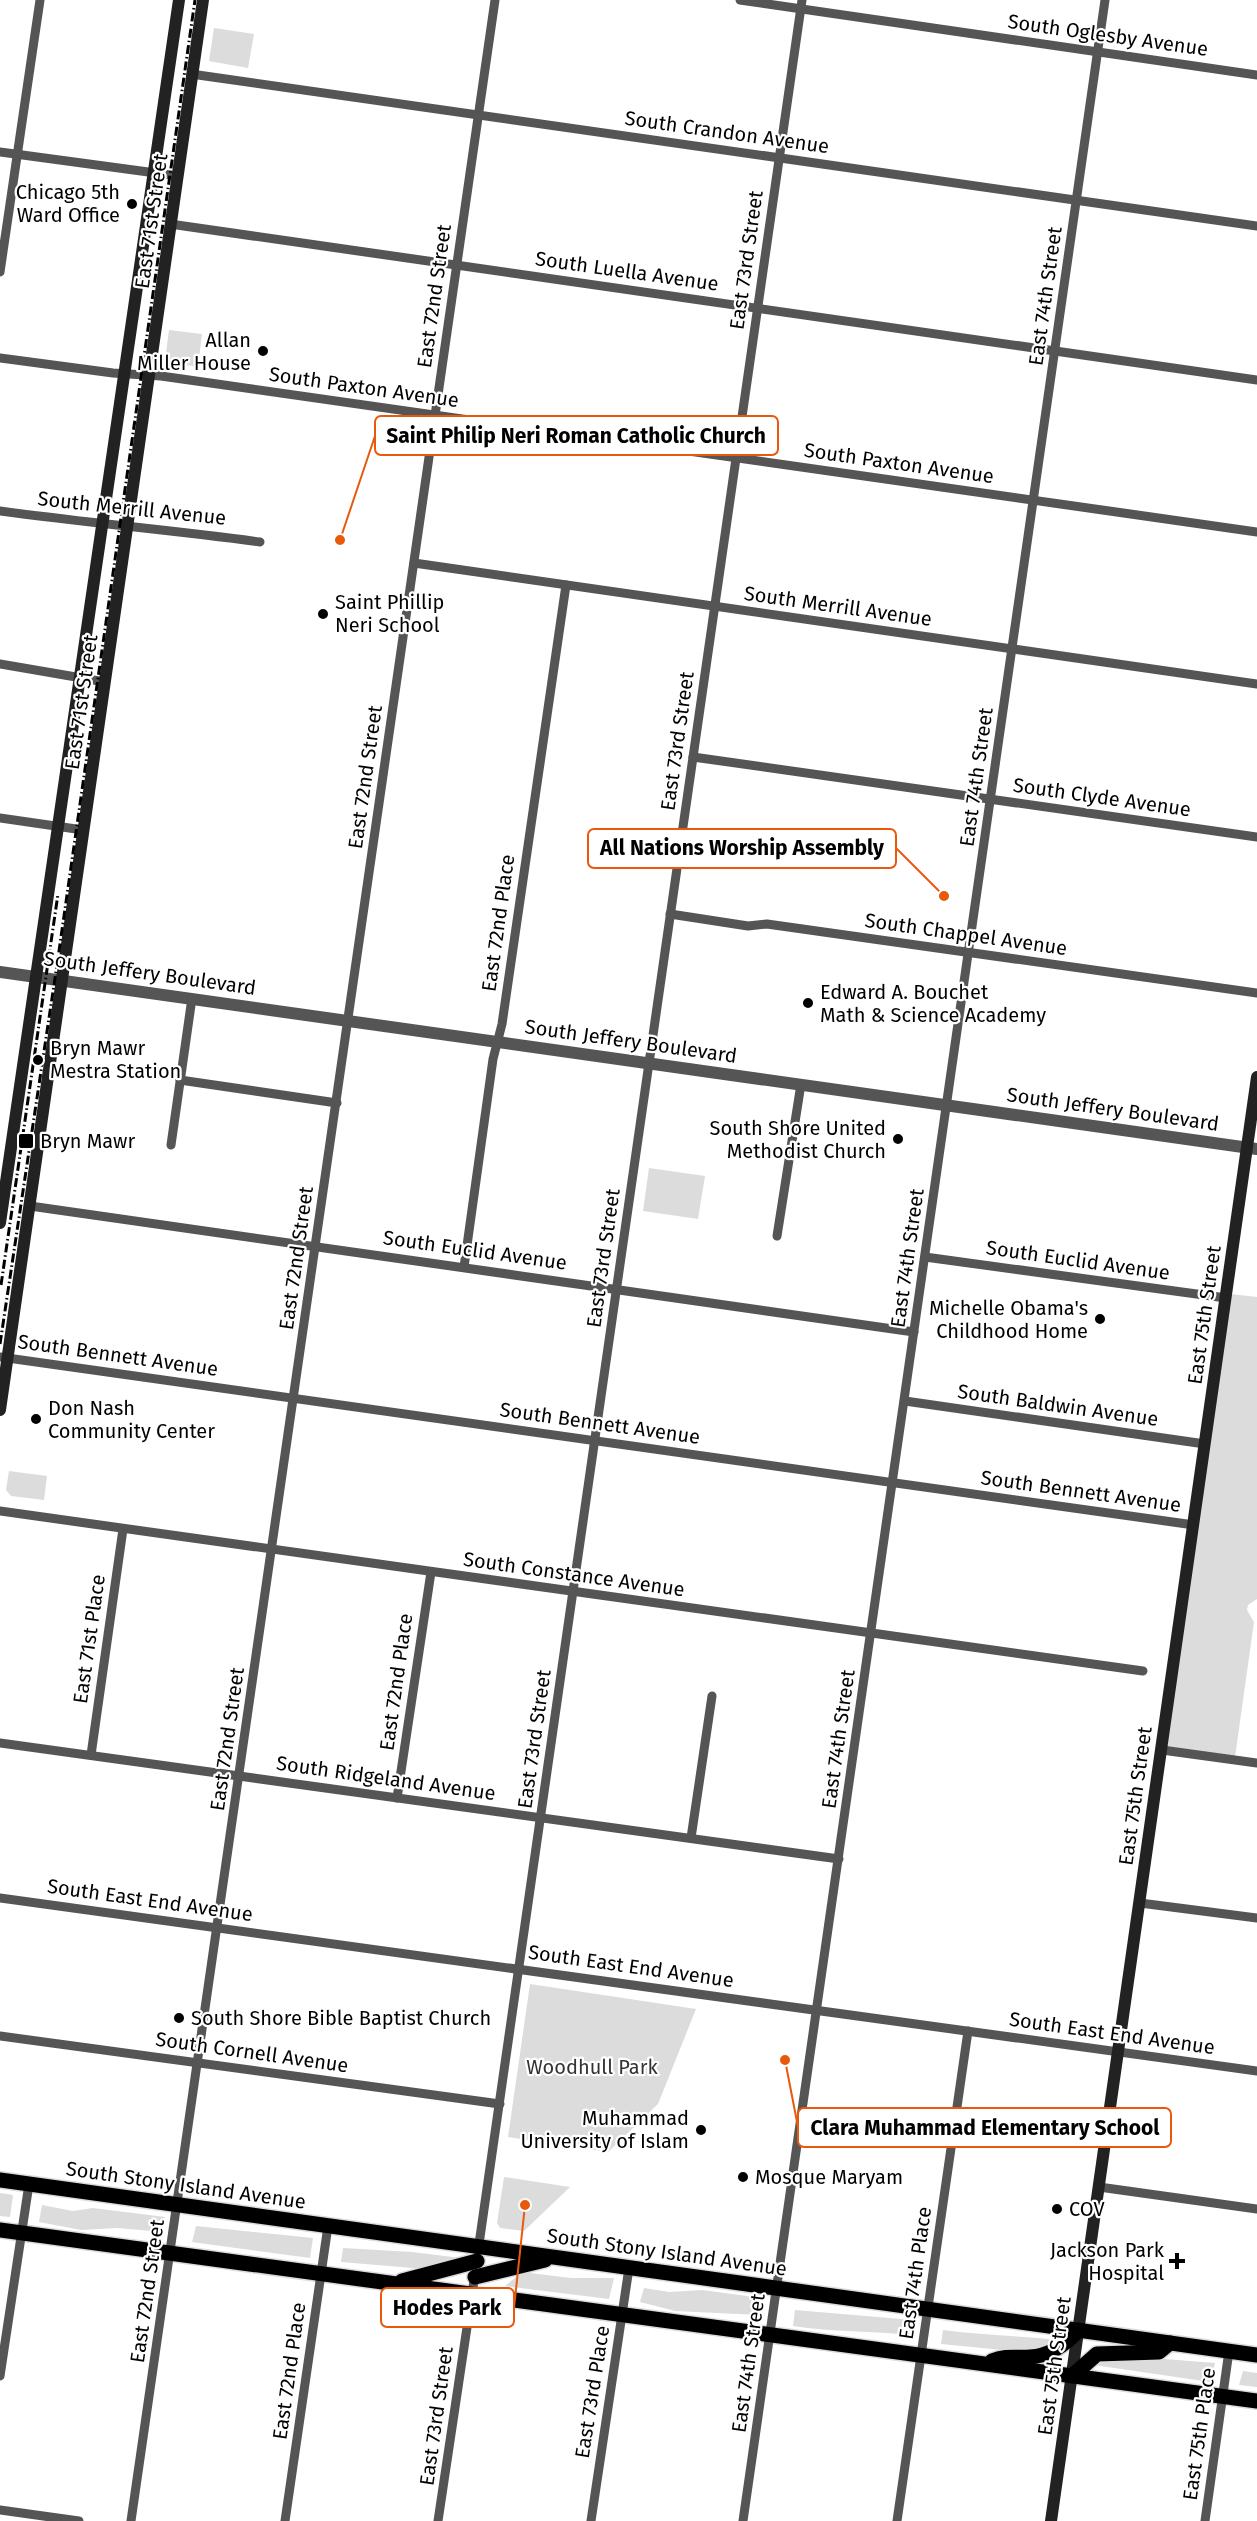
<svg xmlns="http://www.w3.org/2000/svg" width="1257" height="2521" font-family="'Fira Sans',sans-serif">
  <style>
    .green { fill: #dcdcdc }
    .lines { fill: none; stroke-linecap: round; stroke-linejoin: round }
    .trunk-casing { stroke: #dbdbdb; stroke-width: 18 }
    .minor { stroke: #555; stroke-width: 9 }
    .tertiary { stroke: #555; stroke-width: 12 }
    .secondary { stroke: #222; stroke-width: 12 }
    .trunk { stroke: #000; stroke-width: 15 }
    .rail { stroke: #000; stroke-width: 3; stroke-dasharray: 9 3 1.5 3; stroke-linecap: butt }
    .poi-dot { fill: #000; stroke: #fff; stroke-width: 2 }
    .labels { text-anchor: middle; stroke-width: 4.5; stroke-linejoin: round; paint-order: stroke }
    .street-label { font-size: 20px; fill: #000; stroke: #fff }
    .poi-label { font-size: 20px; fill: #000; stroke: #fff; text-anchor: start }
    .park-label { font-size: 20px; fill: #333; stroke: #fff }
    .leader { fill: none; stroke: #e8590c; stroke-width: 2 }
    .callout-dot { fill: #e8590c; stroke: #fff; stroke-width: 2 }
    .callout { fill: #fff; stroke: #e8590c; stroke-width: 2 }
    .callout-label { font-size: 21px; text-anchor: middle; font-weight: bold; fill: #000 }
  </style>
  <rect width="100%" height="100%" fill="#fff"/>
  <!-- green -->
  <g class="green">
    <path d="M 214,28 L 254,34 L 248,68 L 209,61 Z"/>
    <path d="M 169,330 L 202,334 L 198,367 L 165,361 Z"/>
    <path d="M 649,1168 L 705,1176 L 698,1219 L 643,1211 Z"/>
    <path d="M 1231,1294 L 1257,1297 L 1257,1599 L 1248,1605 L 1247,1610 L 1254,1622 L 1235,1757 L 1167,1747 Z"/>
    <path d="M 9,1471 L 47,1476 L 44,1500 L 11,1496 L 6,1490 Z"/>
    <path d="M 530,1984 L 696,2009 L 658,2104 L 608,2152 L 508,2137 Z"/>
    <path d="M 504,2177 L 570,2187 L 524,2231 L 500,2228 L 497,2223 Z"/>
    <path d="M 0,2193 L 13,2195 L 10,2217 L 0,2216 Z"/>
    <path d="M 42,2205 L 73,2211 L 93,2208 L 165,2217 L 162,2232 L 117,2228 L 81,2230 L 39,2222 Z"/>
    <path d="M 196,2226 L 313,2238 L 310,2258 L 192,2242 Z"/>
    <path d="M 343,2248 L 412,2252 L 461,2258 L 425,2269 L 341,2262 Z"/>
    <path d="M 522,2272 L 571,2278 L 614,2278 L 609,2299 L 505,2286 Z"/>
    <path d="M 644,2288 L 669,2292 L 702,2290 L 762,2298 L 759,2315 L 675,2311 L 640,2302 Z"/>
    <path d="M 795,2310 L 913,2320 L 912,2335 C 872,2331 832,2332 793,2326 Z"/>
    <path d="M 943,2330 C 982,2335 1020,2336 1060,2340 L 1057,2347 L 1022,2352 L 941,2344 Z"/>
    <path d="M 1127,2356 L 1215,2363 L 1210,2382 L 1094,2365 Z"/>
    <path d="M 1243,2371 L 1257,2373 L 1257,2387 L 1239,2385 Z"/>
  </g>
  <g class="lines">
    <!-- trunk casing -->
    <g class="trunk-casing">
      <g id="trunk">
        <path d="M 0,2180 L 1257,2355"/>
        <path d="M 0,2230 L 1257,2401"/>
        <path d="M 475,2277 L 545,2260"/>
        <path d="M 402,2281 L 477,2261"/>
        <path d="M 992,2361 C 1006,2355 1016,2358 1030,2357 C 1050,2356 1066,2344 1079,2330"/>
        <path d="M 1072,2376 L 1097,2354 L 1159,2352 L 1170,2343"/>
      </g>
    </g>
    <!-- minor -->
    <g class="minor">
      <path d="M 740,0 L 1257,75"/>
      <path d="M 191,74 L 1257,226"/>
      <path d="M 0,152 L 178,176"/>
      <path d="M 170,224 L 1257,380"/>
      <path d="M 0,272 L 40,0"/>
      <path d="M 0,358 L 113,373 L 161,376 L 1257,532"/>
      <path d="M 0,511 C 87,523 173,530 260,542"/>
      <path d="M 414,563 L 1257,684"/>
      <path d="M 0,664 L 105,682"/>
      <path d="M 693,757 L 1257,837"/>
      <path d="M 0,818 L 83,830"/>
      <path d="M 670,914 L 748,926 L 767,924 L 1257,993"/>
      <path d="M 180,1080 L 337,1103"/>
      <path d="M 171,1145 L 192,998"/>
      <path d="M 30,1206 L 914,1332"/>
      <path d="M 777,1236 L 801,1084"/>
      <path d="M 925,1257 L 1226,1298"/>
      <path d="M 464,1267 L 493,1059 L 502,1024 L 566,585"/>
      <path d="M 0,1357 L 1194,1525"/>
      <path d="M 905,1401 L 1205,1444"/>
      <path d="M 0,1511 L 1143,1671"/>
      <path d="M 0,1743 L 839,1859"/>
      <path d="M 1162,1750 L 1257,1763"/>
      <path d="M 91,1755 L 123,1529"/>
      <path d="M 397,1798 L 431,1572"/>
      <path d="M 691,1838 L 712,1696"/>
      <path d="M 0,1898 L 1257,2071"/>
      <path d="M 1140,1903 L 1257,1918"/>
      <path d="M 0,2036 L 500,2104"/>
      <path d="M 1099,2187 L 1257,2209"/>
      <path d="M 478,2251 L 802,0"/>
      <path d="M 0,2376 L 29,2184"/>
      <path d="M 0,2510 L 79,2521"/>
      <path d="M 131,2521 L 495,0"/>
      <path d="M 285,2521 L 328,2226"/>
      <path d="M 438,2521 L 475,2274"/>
      <path d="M 591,2521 L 629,2268"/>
      <path d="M 743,2521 L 1105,0"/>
      <path d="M 897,2521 L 968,2031"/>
      <path d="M 1205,2521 L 1229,2351"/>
    </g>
    <!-- tertiary -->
    <path class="tertiary" d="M 0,972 L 1257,1149"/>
    <!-- secondary -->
    <g class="secondary">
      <path d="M 0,1223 L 179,0"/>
      <path d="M 0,1410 L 203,0"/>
      <path d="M 1051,2521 L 1257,1077"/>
    </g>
    <!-- trunk -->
    <use href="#trunk" class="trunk"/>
    <!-- rail -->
    <g class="rail">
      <path d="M 1,1285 L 58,894"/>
      <path d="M 0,1344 L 57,965 L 195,0"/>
    </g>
  </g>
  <!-- markers -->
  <g class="poi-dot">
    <circle cx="132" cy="204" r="6"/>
    <circle cx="263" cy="351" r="6"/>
    <circle cx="323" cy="614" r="6"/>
    <circle cx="808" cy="1003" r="6"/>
    <circle cx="38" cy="1060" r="6"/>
    <circle cx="898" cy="1139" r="6"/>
    <rect x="18" y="1133" width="16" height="16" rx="3"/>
    <circle cx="1100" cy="1319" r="6"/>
    <circle cx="36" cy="1419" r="6"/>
    <circle cx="179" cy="2018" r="6"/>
    <circle cx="701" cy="2130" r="6"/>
    <circle cx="743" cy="2177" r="6"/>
    <circle cx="1057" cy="2209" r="6"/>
    <path d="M1174 2252h6v6h6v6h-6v6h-6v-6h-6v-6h6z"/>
  </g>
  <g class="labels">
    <!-- street labels -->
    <g class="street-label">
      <text transform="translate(1108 35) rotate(8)" y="7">South Oglesby Avenue</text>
      <text transform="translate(727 132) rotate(8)" y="7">South Crandon Avenue</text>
      <text transform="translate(151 221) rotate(-82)" y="7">East 71st Street</text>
      <text transform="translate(746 260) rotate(-82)" y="7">East 73rd Street</text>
      <text transform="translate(627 271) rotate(8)" y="7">South Luella Avenue</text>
      <text transform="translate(434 296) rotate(-82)" y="7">East 72nd Street</text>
      <text transform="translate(1045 296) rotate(-82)" y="7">East 74th Street</text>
      <text transform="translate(364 387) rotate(8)" y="7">South Paxton Avenue</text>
      <text transform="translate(899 463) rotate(8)" y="7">South Paxton Avenue</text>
      <text transform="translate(132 508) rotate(6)" y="7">South Merrill Avenue</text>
      <text transform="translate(838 606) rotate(8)" y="7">South Merrill Avenue</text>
      <text transform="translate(81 702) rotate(-82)" y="7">East 71st Street</text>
      <text transform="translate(677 741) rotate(-82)" y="7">East 73rd Street</text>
      <text transform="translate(365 777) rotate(-82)" y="7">East 72nd Street</text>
      <text transform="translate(976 777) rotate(-82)" y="7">East 74th Street</text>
      <text transform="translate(1102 797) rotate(8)" y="7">South Clyde Avenue</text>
      <text transform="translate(498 923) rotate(-82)" y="7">East 72nd Place</text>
      <text transform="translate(966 934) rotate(8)" y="7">South Chappel Avenue</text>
      <text transform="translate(150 973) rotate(8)" y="7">South Jeffery Boulevard</text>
      <text transform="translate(631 1041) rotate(8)" y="7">South Jeffery Boulevard</text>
      <text transform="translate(1113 1109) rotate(8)" y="7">South Jeffery Boulevard</text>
      <text transform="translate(475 1250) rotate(8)" y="7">South Euclid Avenue</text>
      <text transform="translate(296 1258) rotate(-82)" y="7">East 72nd Street</text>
      <text transform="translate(603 1258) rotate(-82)" y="7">East 73rd Street</text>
      <text transform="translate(907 1258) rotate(-82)" y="7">East 74th Street</text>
      <text transform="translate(1078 1260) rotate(8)" y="7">South Euclid Avenue</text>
      <text transform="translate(1204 1315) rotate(-82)" y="7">East 75th Street</text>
      <text transform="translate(118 1355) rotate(8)" y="7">South Bennett Avenue</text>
      <text transform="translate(1058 1405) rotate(8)" y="7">South Baldwin Avenue</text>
      <text transform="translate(600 1423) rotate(8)" y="7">South Bennett Avenue</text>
      <text transform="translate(1081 1491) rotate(8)" y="7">South Bennett Avenue</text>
      <text transform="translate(574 1574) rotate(8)" y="7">South Constance Avenue</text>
      <text transform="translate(89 1639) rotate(-82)" y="7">East 71st Place</text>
      <text transform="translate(396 1682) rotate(-82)" y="7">East 72nd Place</text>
      <text transform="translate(227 1739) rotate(-82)" y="7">East 72nd Street</text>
      <text transform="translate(534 1739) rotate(-82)" y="7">East 73rd Street</text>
      <text transform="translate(838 1739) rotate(-82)" y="7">East 74th Street</text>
      <text transform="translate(386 1778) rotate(8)" y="7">South Ridgeland Avenue</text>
      <text transform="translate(1135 1796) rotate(-82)" y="7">East 75th Street</text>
      <text transform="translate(150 1900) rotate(8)" y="7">South East End Avenue</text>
      <text transform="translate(631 1966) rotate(8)" y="7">South East End Avenue</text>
      <text transform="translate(1112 2033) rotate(8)" y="7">South East End Avenue</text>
      <text transform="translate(252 2052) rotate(8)" y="7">South Cornell Avenue</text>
      <text transform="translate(186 2185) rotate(8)" y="7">South Stony Island Avenue</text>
      <text transform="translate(667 2252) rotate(8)" y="7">South Stony Island Avenue</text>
      <text transform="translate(915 2273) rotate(-82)" y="7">East 74th Place</text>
      <text transform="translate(147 2291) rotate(-82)" y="7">East 72nd Street</text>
      <text transform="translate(748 2363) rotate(-82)" y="7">East 74th Street</text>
      <text transform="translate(1054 2366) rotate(-82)" y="7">East 75th Street</text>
      <text transform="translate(289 2371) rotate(-82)" y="7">East 72nd Place</text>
      <text transform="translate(592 2392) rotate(-81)" y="7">East 73rd Place</text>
      <text transform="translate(436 2416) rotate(-82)" y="7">East 73rd Street</text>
      <text transform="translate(1199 2434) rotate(-82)" y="7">East 75th Place</text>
    </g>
    <!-- poi labels -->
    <g class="poi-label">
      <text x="120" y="199" text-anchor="end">Chicago 5th<tspan x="120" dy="23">Ward Office</tspan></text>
      <text x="251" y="347" text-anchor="end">Allan<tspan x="251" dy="23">Miller House</tspan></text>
      <text x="335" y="609">Saint Phillip<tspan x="335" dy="23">Neri School</tspan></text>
      <text x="820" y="999">Edward A. Bouchet<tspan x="820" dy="23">Math &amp; Science Academy</tspan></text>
      <text x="50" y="1055">Bryn Mawr<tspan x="50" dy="23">Mestra Station</tspan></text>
      <text x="886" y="1135" text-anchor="end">South Shore United<tspan x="886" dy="23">Methodist Church</tspan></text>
      <text x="40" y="1148">Bryn Mawr</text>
      <text x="1088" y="1315" text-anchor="end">Michelle Obama's<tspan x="1088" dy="23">Childhood Home</tspan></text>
      <text x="48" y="1415">Don Nash<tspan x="48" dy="23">Community Center</tspan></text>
      <text x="191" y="2025">South Shore Bible Baptist Church</text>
      <text x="689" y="2125" text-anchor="end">Muhammad<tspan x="689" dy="23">University of Islam</tspan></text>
      <text x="755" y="2184">Mosque Maryam</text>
      <text x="1069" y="2216">COV</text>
      <text x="1164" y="2257" text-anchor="end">Jackson Park<tspan x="1164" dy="23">Hospital</tspan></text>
    </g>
    <!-- park labels -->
    <g class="park-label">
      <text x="592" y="2074">Woodhull Park</text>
    </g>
  </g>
  <!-- callouts -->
  <path class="leader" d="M340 540L375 436M944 896L896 848M785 2060L798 2127M525 2205L514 2308"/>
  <g class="callout-dot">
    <circle cx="340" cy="540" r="6"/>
    <circle cx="944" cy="896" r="6"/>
    <circle cx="785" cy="2060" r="6"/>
    <circle cx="525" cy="2205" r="6"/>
  </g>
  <g class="callout">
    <rect x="375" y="416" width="403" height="39" rx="6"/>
    <rect x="588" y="829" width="308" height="39" rx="6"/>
    <rect x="798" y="2108" width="373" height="39" rx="6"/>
    <rect x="381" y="2288" width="133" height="39" rx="6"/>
  </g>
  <g class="callout-label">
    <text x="576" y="443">Saint Philip Neri Roman Catholic Church</text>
    <text x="742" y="855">All Nations Worship Assembly</text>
    <text x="985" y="2135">Clara Muhammad Elementary School</text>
    <text x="447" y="2315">Hodes Park</text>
  </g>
</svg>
